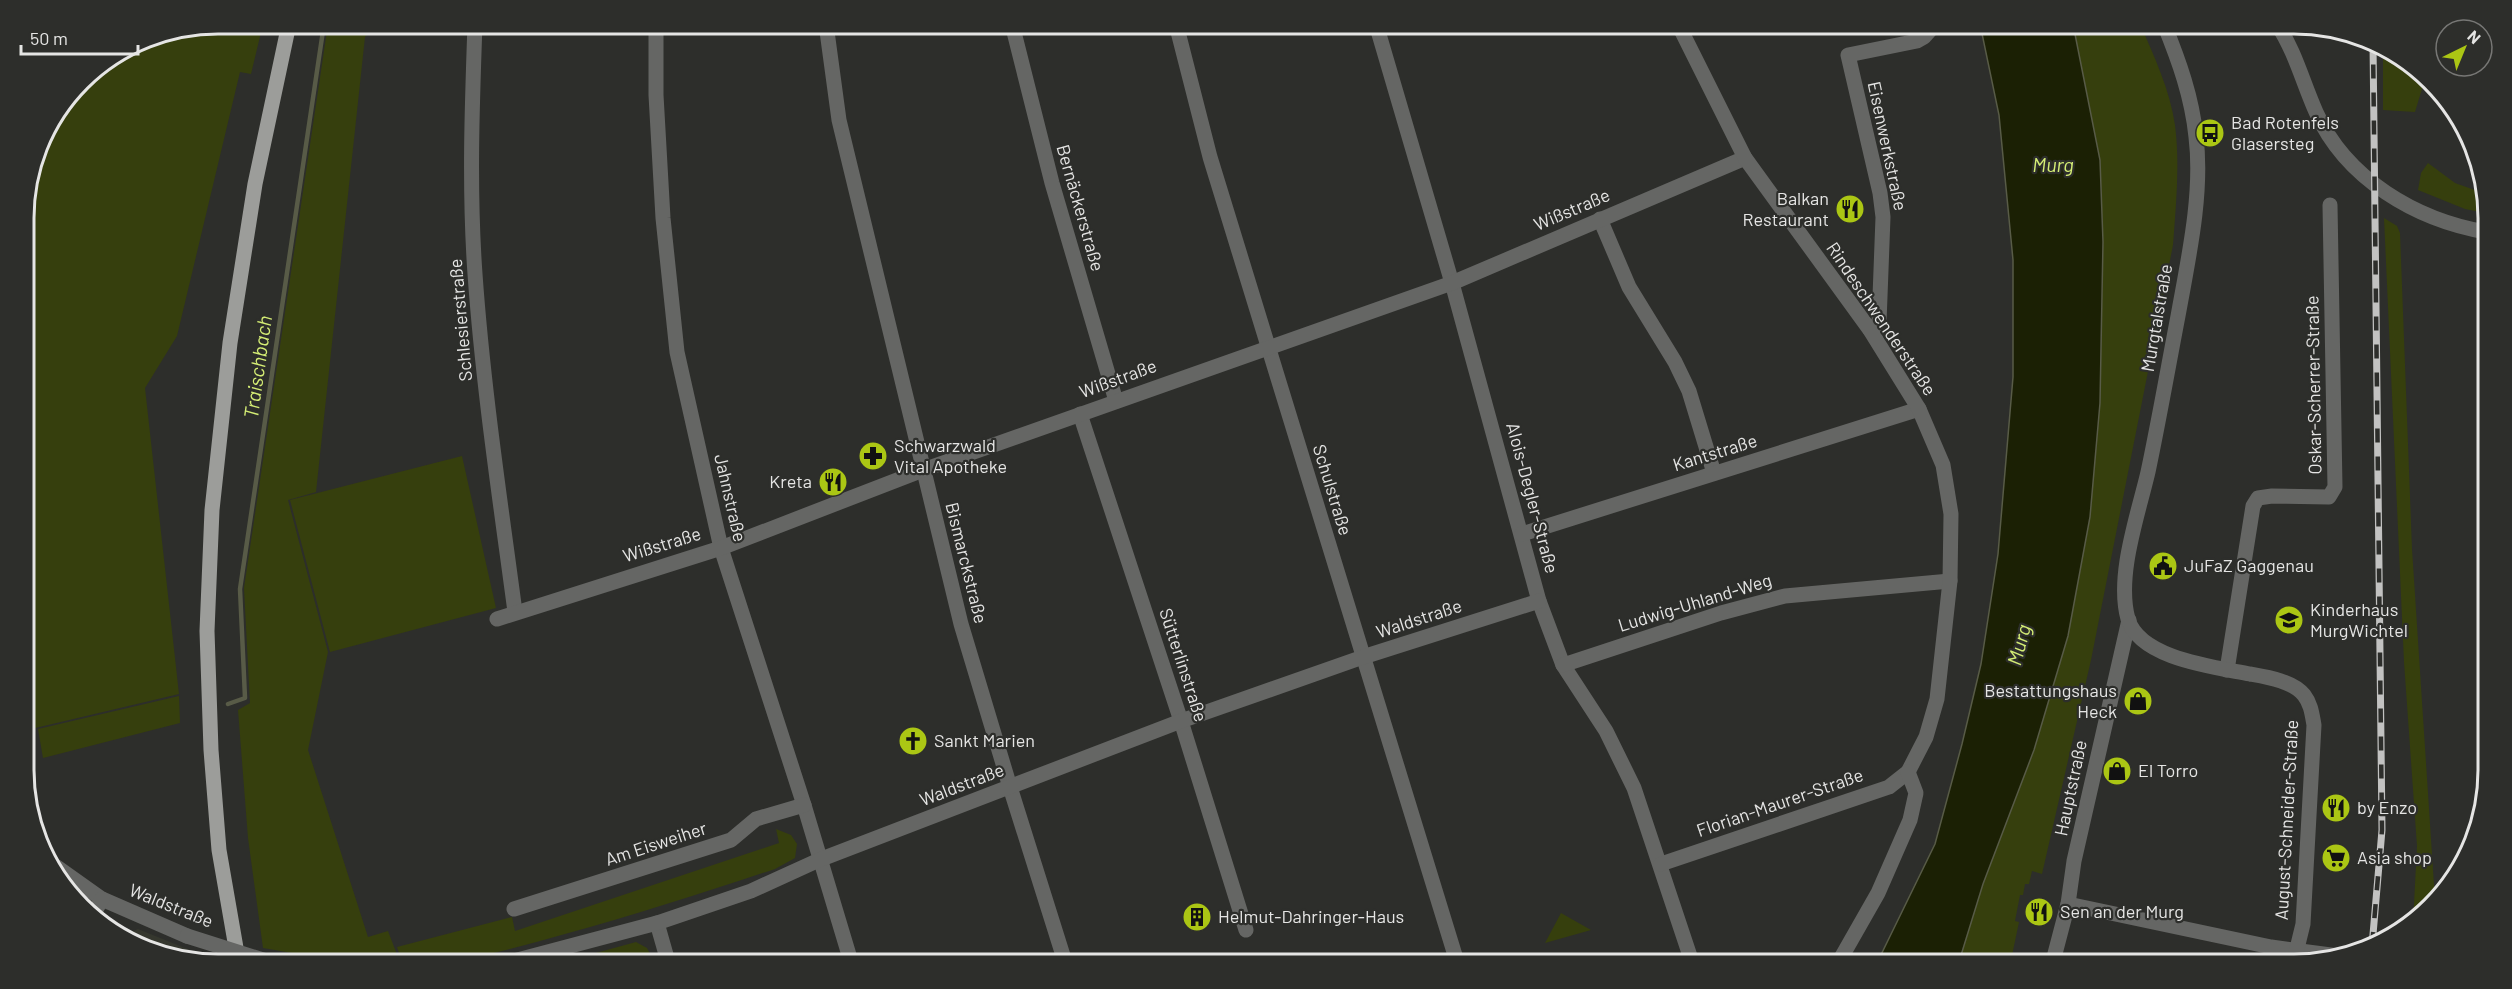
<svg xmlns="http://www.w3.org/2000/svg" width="2512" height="989" font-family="Barlow,sans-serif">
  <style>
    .built { fill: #35372e }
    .green { fill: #363f0d }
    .water { fill: #1b2004; stroke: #585b47; stroke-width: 1.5 }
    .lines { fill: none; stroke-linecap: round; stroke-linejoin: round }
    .stream { stroke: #585b47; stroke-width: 4.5 }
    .minor { stroke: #656664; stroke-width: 15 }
    .tertiary { stroke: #656664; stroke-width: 15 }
    .primary { stroke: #9c9d9a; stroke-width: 15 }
    .rail-casing { stroke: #c2c2c1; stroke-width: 7 }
    .rail { stroke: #2d2e2b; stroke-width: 4.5; stroke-dasharray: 14; stroke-linecap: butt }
    .minor-bridge { stroke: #656664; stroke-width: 15 }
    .labels { text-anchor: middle; stroke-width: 4.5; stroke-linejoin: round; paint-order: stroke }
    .poi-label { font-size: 18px; fill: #e5e5e4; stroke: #2d2e2b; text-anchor: start }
    .street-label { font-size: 18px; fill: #e5e5e4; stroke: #2d2e2b }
    .water-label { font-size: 20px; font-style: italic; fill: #d5ee75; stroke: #2d2e2b }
    .rim { fill: none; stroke: #e5e5e4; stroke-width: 3 }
  </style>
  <rect width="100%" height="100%" fill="#2d2e2b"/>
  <!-- built -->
  <path class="built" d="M 138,929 L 227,965 L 156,955 L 126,934 Z"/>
  <!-- green -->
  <g class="green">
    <path d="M 219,24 L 263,24 L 251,74 L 240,72 L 177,336 L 145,388 L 179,694 L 27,730 L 24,205 L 44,132 L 90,72 L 144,39 Z"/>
    <path d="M 328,24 L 376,24 L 365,37 L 316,492 L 288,500 L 328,652 L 308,750 L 368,937 L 388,931 L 401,965 L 339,961 L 263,948 L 248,838 L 238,710 L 250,703 L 244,588 Z"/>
    <path d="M 2073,24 L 2140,24 C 2154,56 2170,90 2175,125 C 2180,165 2176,204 2173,245 L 2091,660 L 2042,874 L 2032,871 L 2029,884 L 2025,884 L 2023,895 L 2020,895 L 2015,921 L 2019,922 L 2010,965 L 1958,965 L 1983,884 L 2034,750 L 2068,636 L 2090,517 L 2100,403 L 2103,242 L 2100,160 Z"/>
    <path d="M 2383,48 L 2402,57 L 2425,79 L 2415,112 L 2383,110 Z"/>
    <path d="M 2428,163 L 2455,183 L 2486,194 L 2486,213 L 2465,209 L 2418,190 L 2421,173 Z"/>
    <path d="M 2384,218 L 2397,226 L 2400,233 L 2412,549 L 2435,900 L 2413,923 L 2417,846 L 2404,662 Z"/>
    <path d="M 462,456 L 496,608 L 330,652 L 290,500 Z"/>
    <path d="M 179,696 L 180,723 L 43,758 L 38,729 Z"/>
    <path d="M 776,829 L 791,835 L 797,844 L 795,858 L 775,869 C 705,892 636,915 565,934 C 511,949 459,965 403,965 L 397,947 L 512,917 L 515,931 L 779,843 Z"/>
    <path d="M 1561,913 L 1591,930 L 1545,943 Z"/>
    <path d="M 636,942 L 647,948 L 656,965 L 552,965 Z"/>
  </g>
  <!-- water -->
  <path class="water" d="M 1980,24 L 2073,24 L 2100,160 L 2103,242 L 2100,403 L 2090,517 L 2068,636 L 2034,750 L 1983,884 L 1958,965 L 1876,965 L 1935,844 L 1962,744 L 1981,664 L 1998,554 L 2013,377 L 2013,260 L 1999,115 Z"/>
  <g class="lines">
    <!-- stream -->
    <path class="stream" d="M 228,704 L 245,698 L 240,589 L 324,24"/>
    <!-- minor -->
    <g class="minor">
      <path d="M 475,24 C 472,107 469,190 475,274 C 483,387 500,499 515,612"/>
      <path d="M 656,24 L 656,95 L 663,218 L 677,352 L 721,548 L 804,805 L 852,965"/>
      <path d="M 826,24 L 839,120 L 961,624 L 1010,787 L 1066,965"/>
      <path d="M 1012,24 L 1052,183 L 1116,401"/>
      <path d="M 1176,24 L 1210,157 L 1458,965"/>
      <path d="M 1376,24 L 1452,283 L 1539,601 L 1563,665 L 1606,731 L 1634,788 L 1693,965"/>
      <path d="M 2277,24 C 2295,51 2303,83 2316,112 C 2346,179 2416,220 2486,232"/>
      <path d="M 1600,219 L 1629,287 L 1675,362 L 1689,391 L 1714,473"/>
      <path d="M 1870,330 L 1879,323 L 1883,217 L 1880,193 L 1848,55 L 1917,41 L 1924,37 L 1932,28"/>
      <path d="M 1080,414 L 1181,721 L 1246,930"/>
      <path d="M 1522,534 L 1919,409"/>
      <path d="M 497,619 L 721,548 L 923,470 L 1452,283 L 1745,158"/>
      <path d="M 1563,665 L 1721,613 L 1785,596 L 1950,581"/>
      <path d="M 2227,670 L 2253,506 L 2258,498 L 2272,496 L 2329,497 L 2335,487 L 2330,205"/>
      <path d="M 1661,864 L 1889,787 L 1908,772 L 1926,737 L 1937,699 L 1950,581 L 1951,514 L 1943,465 L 1919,409 L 1870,330 L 1745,158 L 1678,24"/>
      <path d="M 57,867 L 102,899 L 187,936"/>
      <path d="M 2068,904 L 2271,947 L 2346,957"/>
      <path d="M 514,909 L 731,840 L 756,819 L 804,805"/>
      <path d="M 94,913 L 102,899"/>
      <path d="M 657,923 L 669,965"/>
      <path d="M 499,965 L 657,923 L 751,891 L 819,860 L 1181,721 L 1363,657 L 1539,601"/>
      <path d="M 1837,965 L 1878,893 L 1910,820 L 1916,793 L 1908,772"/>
      <path d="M 2052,965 L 2068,904 L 2074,861 L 2129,620"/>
    </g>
    <!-- tertiary -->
    <path class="tertiary" d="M 2164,24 C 2179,61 2192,97 2196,137 C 2203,194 2188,260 2178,316 C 2168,368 2159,420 2148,472 C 2138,515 2116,576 2128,619 C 2140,659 2215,667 2250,674 C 2267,677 2293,681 2304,695 C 2311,704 2312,714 2314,725 L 2303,924 L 2293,965"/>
    <!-- primary -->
    <path class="primary" d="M 239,965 L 219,850 L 211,750 L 207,631 L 212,510 L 230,343 L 255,184 L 289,24"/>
    <!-- rail casing -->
    <g class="rail-casing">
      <path id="rail" d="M 2372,946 L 2382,830 L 2373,43"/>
    </g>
    <!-- rail -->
    <use href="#rail" class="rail"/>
    <!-- minor-bridge -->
    <path class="minor-bridge" d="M 187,936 L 279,965"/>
  </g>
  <!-- icons -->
  <defs>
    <g id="bus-disc" transform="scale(1.5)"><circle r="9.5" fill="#abc614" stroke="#2d2e2b"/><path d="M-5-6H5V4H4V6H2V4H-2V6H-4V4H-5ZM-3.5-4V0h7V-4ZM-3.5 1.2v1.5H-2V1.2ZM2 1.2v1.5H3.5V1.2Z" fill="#111"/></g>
    <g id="restaurant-disc" transform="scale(1.5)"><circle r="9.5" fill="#abc614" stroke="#2d2e2b"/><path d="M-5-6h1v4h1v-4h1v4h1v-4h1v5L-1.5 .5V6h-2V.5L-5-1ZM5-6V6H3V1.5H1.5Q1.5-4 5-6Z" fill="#111"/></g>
    <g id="pharmacy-disc" transform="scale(1.5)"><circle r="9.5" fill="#abc614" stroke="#2d2e2b"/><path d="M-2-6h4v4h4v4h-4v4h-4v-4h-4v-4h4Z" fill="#111"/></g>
    <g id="civic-disc" transform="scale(1.5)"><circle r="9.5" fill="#abc614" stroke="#2d2e2b"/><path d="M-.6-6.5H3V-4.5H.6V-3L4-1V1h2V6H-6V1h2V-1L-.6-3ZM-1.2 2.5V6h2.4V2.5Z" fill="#111"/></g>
    <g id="school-disc" transform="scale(1.5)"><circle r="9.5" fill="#abc614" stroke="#2d2e2b"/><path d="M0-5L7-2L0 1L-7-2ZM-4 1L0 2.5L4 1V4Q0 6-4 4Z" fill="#111"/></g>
    <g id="shop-disc" transform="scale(1.5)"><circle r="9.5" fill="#abc614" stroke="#2d2e2b"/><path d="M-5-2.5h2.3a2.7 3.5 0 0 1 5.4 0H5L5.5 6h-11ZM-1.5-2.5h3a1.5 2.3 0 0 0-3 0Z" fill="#111"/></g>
    <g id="church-disc" transform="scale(1.5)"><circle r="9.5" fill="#abc614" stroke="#2d2e2b"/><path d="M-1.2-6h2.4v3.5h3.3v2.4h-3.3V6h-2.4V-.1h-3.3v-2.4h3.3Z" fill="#111"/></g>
    <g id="supermarket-disc" transform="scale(1.5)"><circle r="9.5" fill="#abc614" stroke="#2d2e2b"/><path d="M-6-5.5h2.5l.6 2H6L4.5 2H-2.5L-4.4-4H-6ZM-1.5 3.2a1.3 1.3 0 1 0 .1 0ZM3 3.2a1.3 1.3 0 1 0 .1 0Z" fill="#111"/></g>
    <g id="building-disc" transform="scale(1.5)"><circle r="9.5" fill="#abc614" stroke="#2d2e2b"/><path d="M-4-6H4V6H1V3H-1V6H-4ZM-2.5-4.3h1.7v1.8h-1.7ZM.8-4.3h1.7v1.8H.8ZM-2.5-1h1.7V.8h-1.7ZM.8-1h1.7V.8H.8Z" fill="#111"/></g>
  </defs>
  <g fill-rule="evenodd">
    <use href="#bus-disc" x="2210" y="133"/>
    <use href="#restaurant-disc" x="1850" y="209"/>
    <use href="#pharmacy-disc" x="873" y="456"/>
    <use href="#restaurant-disc" x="833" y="482"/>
    <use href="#civic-disc" x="2163" y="566"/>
    <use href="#school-disc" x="2289" y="620"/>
    <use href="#shop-disc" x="2138" y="701"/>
    <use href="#church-disc" x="913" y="741"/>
    <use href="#shop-disc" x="2117" y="771"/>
    <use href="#restaurant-disc" x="2336" y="808"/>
    <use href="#supermarket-disc" x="2336" y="858"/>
    <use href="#restaurant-disc" x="2039" y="912"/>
    <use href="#building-disc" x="1197" y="917"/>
  </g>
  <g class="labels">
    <!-- poi labels -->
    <g class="poi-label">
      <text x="2231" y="129">Bad Rotenfels<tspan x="2231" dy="21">Glasersteg</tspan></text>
      <text x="1829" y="205" text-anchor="end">Balkan<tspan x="1829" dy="21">Restaurant</tspan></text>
      <text x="894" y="452">Schwarzwald<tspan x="894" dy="21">Vital Apotheke</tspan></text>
      <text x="812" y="488" text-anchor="end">Kreta</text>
      <text x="2184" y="572">JuFaZ Gaggenau</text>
      <text x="2310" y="616">Kinderhaus<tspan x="2310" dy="21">MurgWichtel</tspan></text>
      <text x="2117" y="697" text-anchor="end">Bestattungshaus<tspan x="2117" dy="21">Heck</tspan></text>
      <text x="934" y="747">Sankt Marien</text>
      <text x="2138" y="777">El Torro</text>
      <text x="2357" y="814">by Enzo</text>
      <text x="2357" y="864">Asia shop</text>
      <text x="2060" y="918">Sen an der Murg</text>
      <text x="1218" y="923">Helmut-Dahringer-Haus</text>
    </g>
    <!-- street labels -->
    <g class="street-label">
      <text transform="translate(1887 146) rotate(78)" y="6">Eisenwerkstraße</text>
      <text transform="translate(1080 208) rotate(74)" y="6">Bernäckerstraße</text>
      <text transform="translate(1572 210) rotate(-23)" y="6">Wißstraße</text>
      <text transform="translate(2157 318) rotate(-80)" y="6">Murgtalstraße</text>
      <text transform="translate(1881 319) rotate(56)" y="6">Rindeschwenderstraße</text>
      <text transform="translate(461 320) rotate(-95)" y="6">Schlesierstraße</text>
      <text transform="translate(1118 379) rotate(-20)" y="6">Wißstraße</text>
      <text transform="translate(2314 385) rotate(-91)" y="6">Oskar-Scherrer-Straße</text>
      <text transform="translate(1715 453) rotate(-17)" y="6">Kantstraße</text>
      <text transform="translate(1332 490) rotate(73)" y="6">Schulstraße</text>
      <text transform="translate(730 498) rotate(77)" y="6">Jahnstraße</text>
      <text transform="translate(1532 498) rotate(75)" y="6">Alois-Degler-Straße</text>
      <text transform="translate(662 545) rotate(-17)" y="6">Wißstraße</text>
      <text transform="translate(966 563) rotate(76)" y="6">Bismarckstraße</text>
      <text transform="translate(1695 603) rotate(-17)" y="6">Ludwig-Uhland-Weg</text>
      <text transform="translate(1419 619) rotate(-18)" y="6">Waldstraße</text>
      <text transform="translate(1183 665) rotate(72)" y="6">Sütterlinstraße</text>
      <text transform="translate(962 785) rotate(-21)" y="6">Waldstraße</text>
      <text transform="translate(2071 788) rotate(-78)" y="6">Hauptstraße</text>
      <text transform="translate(1780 803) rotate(-19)" y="6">Florian-Maurer-Straße</text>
      <text transform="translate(2287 820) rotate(-87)" y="6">August-Schneider-Straße</text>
      <text transform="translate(656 844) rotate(-18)" y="6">Am Eisweiher</text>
      <text transform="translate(171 906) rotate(22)" y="6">Waldstraße</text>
    </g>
    <!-- water labels -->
    <g class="water-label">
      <text x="2053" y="172">Murg</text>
      <text transform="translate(258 367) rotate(-82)" y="7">Traischbach</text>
      <text transform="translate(2019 645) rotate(-75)" y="7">Murg</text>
    </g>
  </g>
  <!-- crop -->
  <path d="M0 0H2512V989H0ZM218 34H2294A184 184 0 0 1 2478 218V770A184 184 0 0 1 2294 954H218A184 184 0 0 1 34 770V218A184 184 0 0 1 218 34Z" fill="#2d2e2b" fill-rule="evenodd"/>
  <path class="rim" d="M218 34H2294A184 184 0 0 1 2478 218V770A184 184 0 0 1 2294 954H218A184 184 0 0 1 34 770V218A184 184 0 0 1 218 34Z"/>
  <!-- north arrow -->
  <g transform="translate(2464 48) rotate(43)"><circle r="28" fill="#2d2e2b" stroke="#777775" stroke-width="1.5"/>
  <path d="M0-4.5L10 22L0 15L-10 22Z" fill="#abc614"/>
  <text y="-9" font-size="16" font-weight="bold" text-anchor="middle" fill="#e5e5e4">N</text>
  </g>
  <!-- scale -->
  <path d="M21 45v9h117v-9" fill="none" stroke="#e5e5e4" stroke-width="3"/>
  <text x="30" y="45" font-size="18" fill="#e5e5e4" stroke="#2d2e2b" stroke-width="4.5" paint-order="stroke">50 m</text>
</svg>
